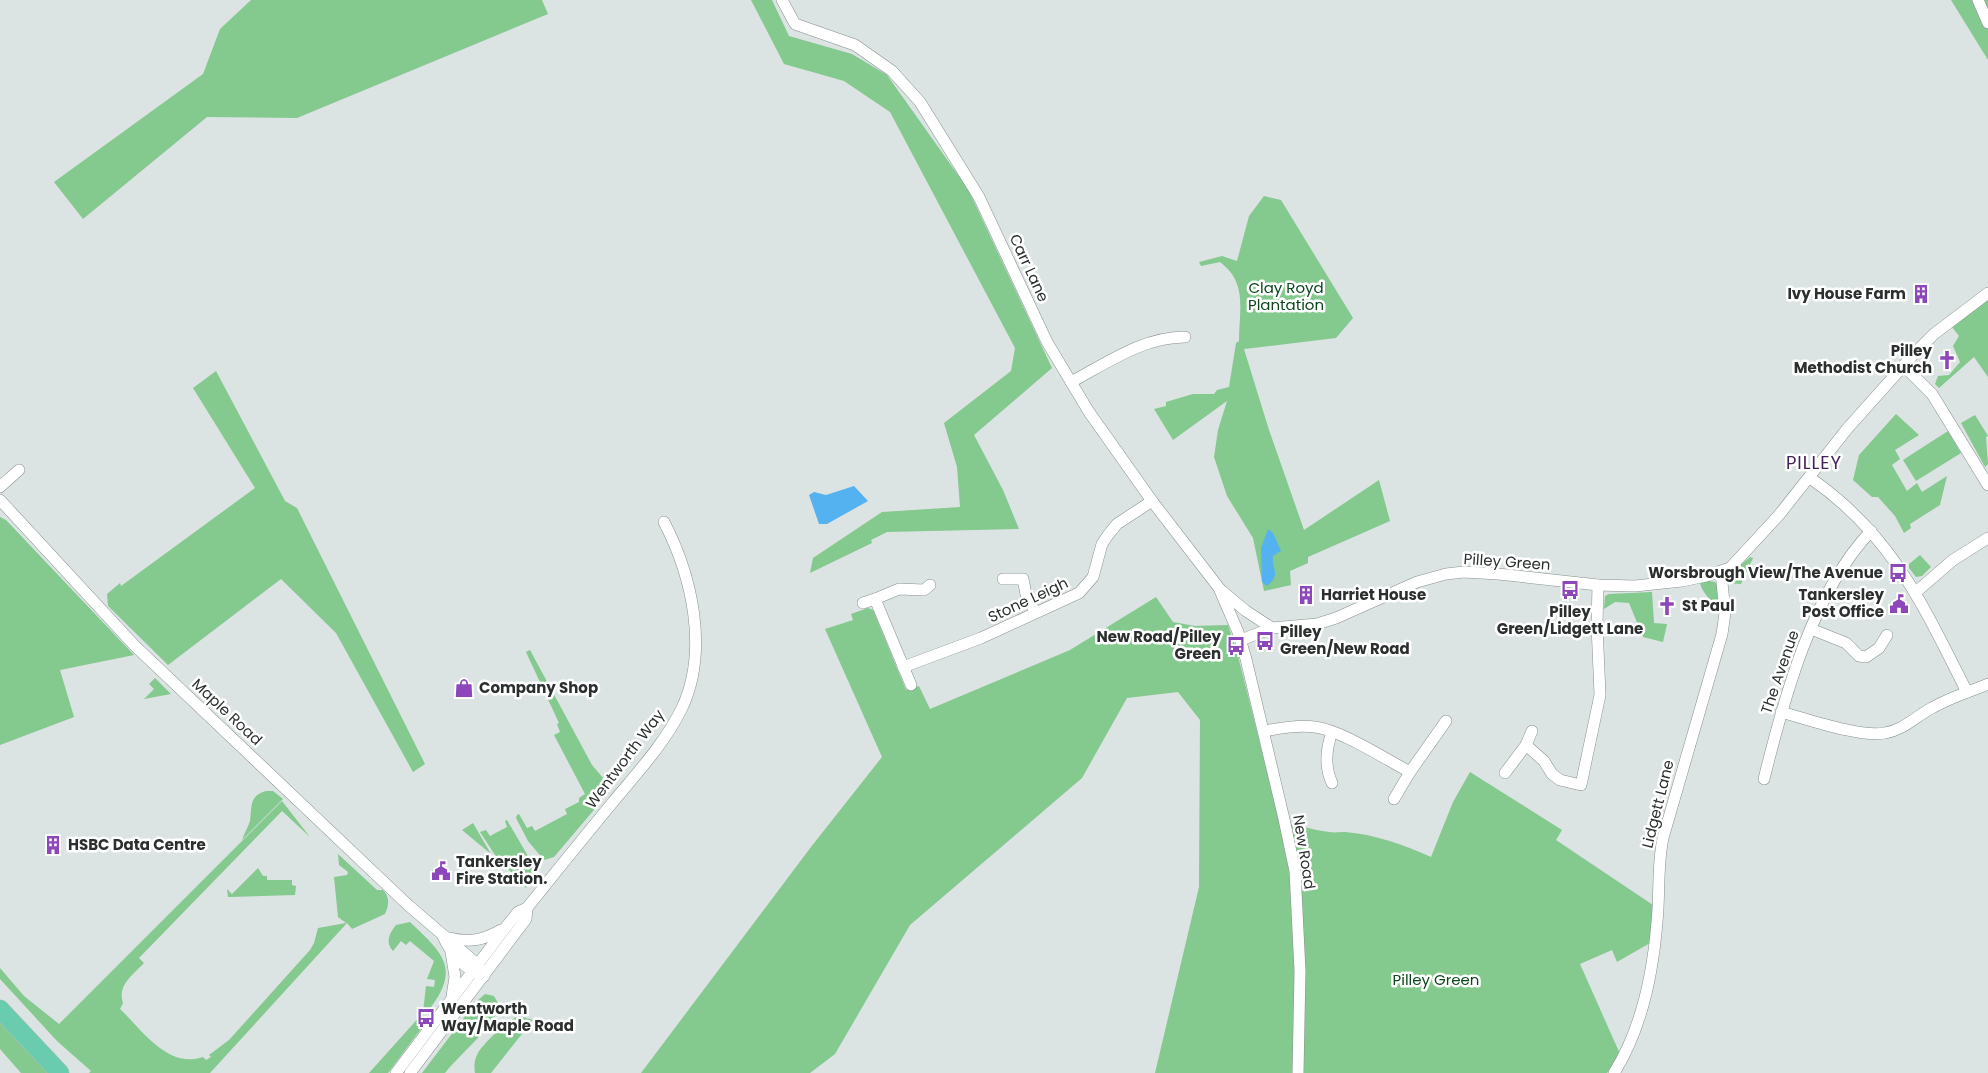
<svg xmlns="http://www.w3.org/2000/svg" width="1988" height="1073" font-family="Poppins,sans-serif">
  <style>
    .green { fill: #84c98d }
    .water { fill: #54b2f0 }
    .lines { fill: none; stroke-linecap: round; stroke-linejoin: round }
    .minor-casing { stroke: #889090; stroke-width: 12 }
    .highway-casing { stroke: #bbbcbc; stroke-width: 19 }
    .minor { stroke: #fff; stroke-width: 11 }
    .highway { stroke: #6accae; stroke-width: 18 }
    .labels { text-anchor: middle; stroke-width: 5; stroke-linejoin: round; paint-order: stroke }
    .street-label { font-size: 15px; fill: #2c2f2f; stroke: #fff }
    .park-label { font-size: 15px; fill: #0a471b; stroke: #fff }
    .poi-label { font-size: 15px; font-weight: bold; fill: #2c2f2f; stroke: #fff; text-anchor: start }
    .quarter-label { font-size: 18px; letter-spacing: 1px; fill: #432158; stroke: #fff }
  </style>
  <rect width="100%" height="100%" fill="#dbe3e3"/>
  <!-- green -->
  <g class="green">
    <path d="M 251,0 L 542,0 L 548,14 L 297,118 L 207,117 L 83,219 L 54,182 L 203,74 L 220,29 Z"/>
    <path d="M 751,0 L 772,0 L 789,36 L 852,54 L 887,75 L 968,189 L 1052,368 L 974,435 L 1003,490 L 1019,529 L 887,532 L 871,540 L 872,543 L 810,573 L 813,558 L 882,512 L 960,507 L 957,467 L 944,423 L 1011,371 L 1015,348 L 890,112 L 844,81 L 784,64 Z"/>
    <path d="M 1951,0 L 1988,0 L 1988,60 Z"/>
    <path d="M 1264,196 L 1281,200 L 1353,318 L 1336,338 L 1244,349 L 1269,430 L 1304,530 L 1379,480 L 1390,521 L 1308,557 L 1308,563 L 1290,571 L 1291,585 L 1264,591 L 1253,538 L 1227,496 L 1214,457 L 1218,430 L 1227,401 L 1173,440 L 1154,409 L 1166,406 L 1166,402 L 1193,394 L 1214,394 L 1217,390 L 1229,387 L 1236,343 L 1239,341 C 1239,310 1248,283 1220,262 L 1201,266 L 1199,262 L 1222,256 L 1237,261 L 1249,216 Z"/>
    <path d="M 1988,300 L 1988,377 L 1974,357 L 1939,388 L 1935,384 L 1938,376 L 1949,375 L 1960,362 L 1953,346 L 1959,336 L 1952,327 Z"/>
    <path d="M 216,371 L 285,501 L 297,508 L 425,764 L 413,772 L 336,633 L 281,579 L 168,665 L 108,606 L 107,594 L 120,583 L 121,586 L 255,488 L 193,388 Z"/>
    <path d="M 1896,414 L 1919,435 L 1895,450 L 1900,459 L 1892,465 L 1907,491 L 1917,483 L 1922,492 L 1947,476 L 1940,505 L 1910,524 L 1911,528 L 1904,533 L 1895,516 L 1878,497 L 1872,497 L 1853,480 L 1859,455 Z"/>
    <path d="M 1975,415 L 1988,436 L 1986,437 L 1988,464 L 1985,467 L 1961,423 Z"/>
    <path d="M 1948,431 L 1961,453 L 1916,481 L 1903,460 Z"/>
    <path d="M 0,517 L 6,520 L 134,655 L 60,670 L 74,717 L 0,745 Z"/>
    <path d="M 1920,555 L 1931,567 L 1922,576 L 1916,577 L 1909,568 L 1909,564 Z"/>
    <path d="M 1750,557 L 1753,558 L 1741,584 L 1728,583 L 1731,573 Z"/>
    <path d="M 1709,581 L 1715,582 L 1718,587 L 1721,613 L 1717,612 C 1714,600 1703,596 1700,583 Z"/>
    <path d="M 1652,592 L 1654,623 L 1667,624 L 1663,642 L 1643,637 L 1629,603 L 1615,602 L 1604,609 L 1605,596 L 1609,594 Z"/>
    <path d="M 1156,597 L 1173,622 L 1195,626 L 1228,625 L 1237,652 L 1280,823 C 1297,824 1312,830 1329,832 C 1334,833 1340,832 1345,832 C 1374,834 1404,845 1431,857 L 1453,802 L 1470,772 L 1562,830 L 1556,840 L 1653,905 L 1650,943 L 1617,962 L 1612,950 L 1580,964 L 1620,1054 L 1607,1073 L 1155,1073 L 1199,887 L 1200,720 L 1178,692 L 1127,698 L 1082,778 L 910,925 L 835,1054 L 810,1073 L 641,1073 L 811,847 L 882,757 L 825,629 L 853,620 L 851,614 L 868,608 L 873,610 L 906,690 L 919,686 L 930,709 L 1070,650 Z"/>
    <path d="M 530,650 L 592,765 L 604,779 L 607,789 L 593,811 L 554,857 L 544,860 L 528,841 L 516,818 L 517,815 L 519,814 L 527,828 L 532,826 L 535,831 L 567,814 L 565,809 L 579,802 L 579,798 L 585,794 L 554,735 L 560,732 L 557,724 L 559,723 L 526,652 Z"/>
    <path d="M 155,678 L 171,694 L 144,699 L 154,689 L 149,684 Z"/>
    <path d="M 266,791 L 273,791 L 283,799 L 242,840 C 244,834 248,827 250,821 C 252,806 249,796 266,791 Z"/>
    <path d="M 282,801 L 310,837 L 282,811 L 139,958 L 144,963 C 133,975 117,985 123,1003 L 120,1009 C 143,1031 168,1069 203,1057 L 206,1060 L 211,1057 L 209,1055 L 229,1040 L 310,950 L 314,943 L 318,928 L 346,923 L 338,917 L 334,877 L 347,875 L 348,872 L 339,865 L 338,854 L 377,890 L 383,890 C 390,897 389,905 385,914 L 352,929 L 347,923 L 210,1073 L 89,1073 L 91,1071 L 57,1041 L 0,979 L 0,968 L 24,996 L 59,1024 Z"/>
    <path d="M 507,820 L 528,856 L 540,869 L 526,888 L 495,855 L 480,832 L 486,830 L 490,836 L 507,827 L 505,821 Z"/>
    <path d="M 473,823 L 491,854 L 462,830 Z"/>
    <path d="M 258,868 L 263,876 L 267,876 L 267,880 L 292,880 L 292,885 L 296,886 L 295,895 L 228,897 L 227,889 L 232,894 Z"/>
    <path d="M 410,922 C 446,956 461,970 426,1014 L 423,1012 L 426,986 L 434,987 L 435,980 L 427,979 L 434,961 L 410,941 L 406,945 L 401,941 L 393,951 C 385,942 389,934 396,925 Z"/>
    <path d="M 485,994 L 494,996 L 499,1005 C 498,1023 457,1057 445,1073 L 422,1073 L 476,1002 Z"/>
    <path d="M 422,1014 L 426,1022 L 388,1073 L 369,1073 Z"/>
    <path d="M 519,1016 L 533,1020 L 491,1073 L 475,1073 C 474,1066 474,1060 478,1053 C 483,1044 509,1019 519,1016 Z"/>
    <path d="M 0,1020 L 50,1073 L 21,1073 L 0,1049 Z"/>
  </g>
  <!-- water -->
  <g class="water">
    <path d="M 854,486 L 868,501 L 827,524 L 819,524 L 809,495 L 814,492 L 826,495 Z"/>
    <path d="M 1268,529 L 1273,533 L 1281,551 L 1273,556 C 1271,569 1282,574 1267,586 L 1262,582 L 1261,548 Z"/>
  </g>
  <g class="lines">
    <!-- minor casing -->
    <g class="minor-casing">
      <g id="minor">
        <path d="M 782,0 L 795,24 L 855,45 L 892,71 L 920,102 L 979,197 L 1047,342 L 1089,412 L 1152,501 L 1219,588 L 1238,632 L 1246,659 L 1284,819 L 1295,871 L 1300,971 L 1298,1073"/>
        <path d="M 1978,0 L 1988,23"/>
        <path d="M 1904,366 L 1932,394 L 1988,485"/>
        <path d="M 1071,382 C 1107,363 1143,337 1185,337"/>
        <path d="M 1810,478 C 1892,534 1924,607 1967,692"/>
        <path d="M 0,487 L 19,470"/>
        <path d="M 0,500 L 134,645 L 408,905 L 477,964 L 484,976"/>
        <path d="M 1003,579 L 1023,579 L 1026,594 L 1035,612"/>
        <path d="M 1222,591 L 1246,611 L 1272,628"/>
        <path d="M 1916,592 L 1953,560 L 1988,538"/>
        <path d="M 875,599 L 899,589 L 924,590 L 930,585"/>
        <path d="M 863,603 L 875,599 L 911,685"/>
        <path d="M 1811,629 L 1846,643 L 1859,656 L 1866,657 L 1879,648 L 1887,635"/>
        <path d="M 1241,640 L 1272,628 L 1317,624 L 1336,618 L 1417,582 L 1446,574 L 1464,572 L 1498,574 L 1598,585 L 1635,586 L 1682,581 L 1706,576 L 1730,568 L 1779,515 L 1847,429 L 1913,355 L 1934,334 L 1988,293"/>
        <path d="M 903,667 L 981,638 L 1079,593 L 1093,577 L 1102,544 L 1108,535 L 1117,524 L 1152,501"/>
        <path d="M 1781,712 C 1807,719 1861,738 1885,733 C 1904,730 1916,716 1932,708 C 1949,698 1969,692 1988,684"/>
        <path d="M 1264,731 C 1281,728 1298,725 1315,727 C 1341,730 1385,759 1410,772 L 1394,799"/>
        <path d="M 1526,745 L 1532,731"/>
        <path d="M 1410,772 L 1446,721"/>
        <path d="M 1505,773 L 1526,745 L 1544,761 L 1552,774 L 1560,780 L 1581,785 L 1600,695 L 1597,625 L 1598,585"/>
        <path d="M 1764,779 C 1784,698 1812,593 1871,531"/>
        <path d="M 1332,783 C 1324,766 1326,749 1332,732"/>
        <path d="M 443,936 C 450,952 463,968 479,974"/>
        <path d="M 450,938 C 469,943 484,940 501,930"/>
        <path d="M 451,952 L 455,977 L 452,996"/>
        <path d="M 396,1073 L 506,927 L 518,912 L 527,908 C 555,873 584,837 613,802 C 637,773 665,743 682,708 C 709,650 692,576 664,522"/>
        <path d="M 410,1073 L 526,919 L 527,908"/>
        <path d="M 1614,1073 C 1641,1030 1653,972 1657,922 C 1660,894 1657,866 1663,838 L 1722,634 L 1725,613 L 1721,572"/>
      </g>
    </g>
    <!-- highway casing -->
    <g class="highway-casing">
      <path id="highway" d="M 0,1009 L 60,1073"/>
    </g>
    <!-- minor -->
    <use href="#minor" class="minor"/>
    <!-- highway -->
    <use href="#highway" class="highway"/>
  </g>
  <!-- icons -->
  <defs>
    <g id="building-bare" transform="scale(1.5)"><path d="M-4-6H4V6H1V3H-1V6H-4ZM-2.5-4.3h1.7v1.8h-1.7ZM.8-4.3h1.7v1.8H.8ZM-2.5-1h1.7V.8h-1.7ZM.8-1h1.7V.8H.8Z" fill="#8e47ba" stroke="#fff" stroke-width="2.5" paint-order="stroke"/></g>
    <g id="church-bare" transform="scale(1.5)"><path d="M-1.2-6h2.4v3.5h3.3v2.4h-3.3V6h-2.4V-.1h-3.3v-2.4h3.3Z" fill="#8e47ba" stroke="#fff" stroke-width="2.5" paint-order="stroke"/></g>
    <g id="bus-bare" transform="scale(1.5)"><path d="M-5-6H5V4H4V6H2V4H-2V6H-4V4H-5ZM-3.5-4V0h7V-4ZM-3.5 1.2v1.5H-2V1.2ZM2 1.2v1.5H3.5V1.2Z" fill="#8e47ba" stroke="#fff" stroke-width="2.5" paint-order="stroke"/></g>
    <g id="civic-bare" transform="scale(1.5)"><path d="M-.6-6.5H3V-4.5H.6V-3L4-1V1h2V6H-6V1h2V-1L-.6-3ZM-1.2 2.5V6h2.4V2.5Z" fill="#8e47ba" stroke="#fff" stroke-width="2.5" paint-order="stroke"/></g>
    <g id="shop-bare" transform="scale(1.5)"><path d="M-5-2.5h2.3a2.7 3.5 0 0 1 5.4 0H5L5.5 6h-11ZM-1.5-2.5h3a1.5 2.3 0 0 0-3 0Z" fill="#8e47ba" stroke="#fff" stroke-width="2.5" paint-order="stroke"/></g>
  </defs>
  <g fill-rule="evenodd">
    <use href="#building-bare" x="1921" y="294"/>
    <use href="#church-bare" x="1947" y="360"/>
    <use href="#bus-bare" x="1898" y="573"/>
    <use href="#bus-bare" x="1570" y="590"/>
    <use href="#building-bare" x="1306" y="595"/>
    <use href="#civic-bare" x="1899" y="604"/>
    <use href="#church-bare" x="1667" y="606"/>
    <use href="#bus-bare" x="1265" y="641"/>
    <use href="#bus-bare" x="1236" y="646"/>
    <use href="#shop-bare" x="464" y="688"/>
    <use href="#building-bare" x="53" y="845"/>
    <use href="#civic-bare" x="441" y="871"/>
    <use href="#bus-bare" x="426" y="1018"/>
  </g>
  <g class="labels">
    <!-- street labels -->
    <g class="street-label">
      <text transform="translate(1029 268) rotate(65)" y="5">Carr Lane</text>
      <text transform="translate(1507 562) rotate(4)" y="5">Pilley Green</text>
      <text transform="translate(1028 600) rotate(-25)" y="5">Stone Leigh</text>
      <text transform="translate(1780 672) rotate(-71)" y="5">The Avenue</text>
      <text transform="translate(227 712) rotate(43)" y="5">Maple Road</text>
      <text transform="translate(625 759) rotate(-53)" y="5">Wentworth Way</text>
      <text transform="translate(1658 804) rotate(-76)" y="5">Lidgett Lane</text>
      <text transform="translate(1304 852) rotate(81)" y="5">New Road</text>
    </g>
    <!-- park labels -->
    <g class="park-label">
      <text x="1286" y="293">Clay Royd<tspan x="1286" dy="17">Plantation</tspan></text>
      <text x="1436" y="985">Pilley Green</text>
    </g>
    <!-- poi labels -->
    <g class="poi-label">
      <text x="1906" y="299" text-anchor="end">Ivy House Farm</text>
      <text x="1932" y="356" text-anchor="end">Pilley<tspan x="1932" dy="17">Methodist Church</tspan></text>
      <text x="1883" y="578" text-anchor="end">Worsbrough View/The Avenue</text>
      <text x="1321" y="600">Harriet House</text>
      <text x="1884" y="600" text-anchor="end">Tankersley<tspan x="1884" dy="17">Post Office</tspan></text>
      <text x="1682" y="611">St Paul</text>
      <text x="1570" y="617" text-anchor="middle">Pilley<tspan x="1570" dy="17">Green/Lidgett Lane</tspan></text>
      <text x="1280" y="637">Pilley<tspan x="1280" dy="17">Green/New Road</tspan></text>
      <text x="1221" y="642" text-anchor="end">New Road/Pilley<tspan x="1221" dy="17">Green</tspan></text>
      <text x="479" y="693">Company Shop</text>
      <text x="68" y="850">HSBC Data Centre</text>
      <text x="456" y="867">Tankersley<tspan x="456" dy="17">Fire Station.</tspan></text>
      <text x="441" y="1014">Wentworth<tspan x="441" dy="17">Way/Maple Road</tspan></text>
    </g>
    <!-- quarter labels -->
    <g class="quarter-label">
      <text x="1814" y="469">PILLEY</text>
    </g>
  </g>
</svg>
